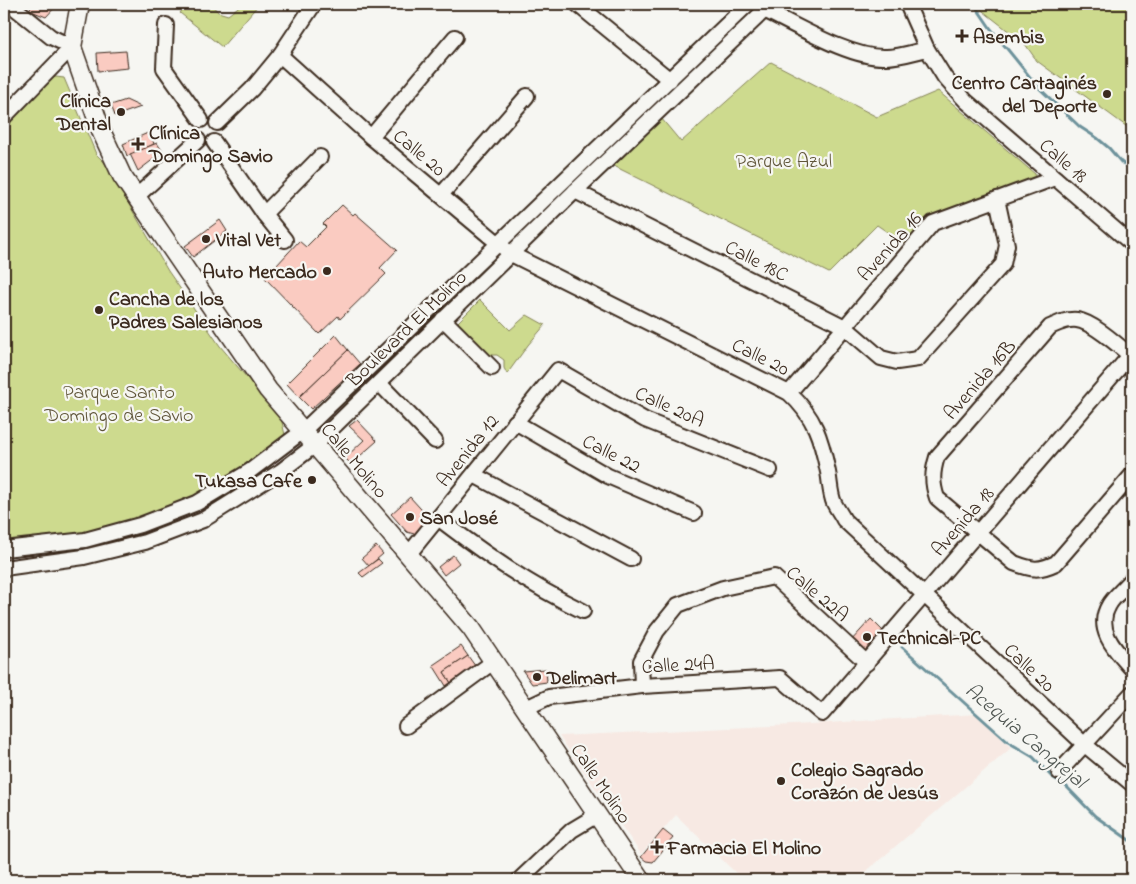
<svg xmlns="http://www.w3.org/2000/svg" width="1136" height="884" font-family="'Indie Flower',sans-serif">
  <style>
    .built { fill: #f7e9e3 }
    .park { fill: #cdda8e; stroke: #848256 }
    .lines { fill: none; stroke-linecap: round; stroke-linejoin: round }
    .stream { stroke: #6d929b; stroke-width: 3 }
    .building { fill: #facbc1; stroke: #3b2a1e }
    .minor-casing { stroke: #3b2a1e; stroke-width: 18 }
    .major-casing { stroke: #3b2a1e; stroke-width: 21 }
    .minor { stroke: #f6f6f2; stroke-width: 14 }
    .major { stroke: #f6f6f2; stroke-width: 18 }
    .poi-dot { fill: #3b2a1e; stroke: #f6f6f2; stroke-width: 2 }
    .labels { text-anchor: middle; stroke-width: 4.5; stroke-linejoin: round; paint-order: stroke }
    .poi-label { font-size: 20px; font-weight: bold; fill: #3b2a1e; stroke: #f6f6f2; text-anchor: start }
    .street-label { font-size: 20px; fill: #3b2a1e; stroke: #f6f6f2 }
    .park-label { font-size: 20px; fill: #60563a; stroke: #f6f6f2 }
    .water-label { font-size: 21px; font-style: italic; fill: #505652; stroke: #f6f6f2 }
  </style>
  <rect width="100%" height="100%" fill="#f6f6f2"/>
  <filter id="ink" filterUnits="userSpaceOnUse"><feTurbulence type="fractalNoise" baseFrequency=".02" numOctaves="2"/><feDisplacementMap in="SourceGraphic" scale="10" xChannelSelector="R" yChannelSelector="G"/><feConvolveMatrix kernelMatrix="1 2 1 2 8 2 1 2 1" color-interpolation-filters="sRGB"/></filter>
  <g filter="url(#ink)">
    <!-- built -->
    <path class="built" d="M 978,714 L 1011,748 L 856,880 L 743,880 L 676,815 L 641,854 L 559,736 L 793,725 Z"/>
    <!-- park -->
    <g class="park">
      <path d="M 187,4 L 211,4 L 218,12 L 228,15 L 242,4 L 259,4 L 222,47 L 180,13 Z"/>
      <path d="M 974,4 L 1132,4 L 1132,126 L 1130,129 L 1037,61 L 1025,44 Z"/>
      <path d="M 771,62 L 877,117 L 938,91 L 1035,174 L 1034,182 L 933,223 L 905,244 L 877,225 L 829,273 L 614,166 L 661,118 L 681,142 Z"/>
      <path d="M 56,77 L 64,78 L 96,154 L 104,162 L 168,271 L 220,346 L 281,418 L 286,439 L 260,459 L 202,493 L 136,521 L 63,537 L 4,544 L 4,124 L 47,79 Z"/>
      <path d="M 480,300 L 510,330 L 527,315 L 545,325 L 528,345 L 507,374 L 504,368 L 504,360 L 497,355 L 489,355 L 458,322 Z"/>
    </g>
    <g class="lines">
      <!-- stream -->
      <g class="stream">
        <path d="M 974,4 L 991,29 L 1038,87 L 1080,127 L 1097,138 L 1109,148 L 1121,162 L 1132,170"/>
        <path d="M 902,647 L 1008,742 L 1033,757 L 1052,777 L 1064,784 L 1095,816 L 1132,842"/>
      </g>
    </g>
    <!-- building -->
    <g class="building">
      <path d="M 33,4 L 58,4 L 46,17 L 29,10 Z"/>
      <path d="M 126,51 L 128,68 L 98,71 L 97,53 Z"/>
      <path d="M 126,100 L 141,107 L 115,116 L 111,105 Z"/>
      <path d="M 150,132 L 154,144 L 127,156 L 123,144 Z"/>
      <path d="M 157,143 L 163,152 L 138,171 L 130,154 Z"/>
      <path d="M 342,205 L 353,215 L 355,213 L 397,250 L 380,268 L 386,274 L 340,319 L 338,316 L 319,334 L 265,278 L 299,241 L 306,247 L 326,227 L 323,224 Z"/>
      <path d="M 220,220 L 227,231 L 193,257 L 185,246 Z"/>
      <path d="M 336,335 L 348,350 L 299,397 L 287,384 Z"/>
      <path d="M 348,350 L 360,364 L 311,409 L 299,397 Z"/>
      <path d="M 357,420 L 377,441 L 351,464 L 345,458 L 364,440 L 349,426 Z"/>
      <path d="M 410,497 L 430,519 L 414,534 L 407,532 L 391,514 Z"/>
      <path d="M 376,546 L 383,554 L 369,566 L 362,558 Z"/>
      <path d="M 453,555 L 459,563 L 444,575 L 438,567 Z"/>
      <path d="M 378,559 L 382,563 L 363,577 L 359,573 Z"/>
      <path d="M 871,619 L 884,632 L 863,655 L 850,642 Z"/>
      <path d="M 461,646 L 468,656 L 444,672 L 453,686 L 448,689 L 433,665 Z"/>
      <path d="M 468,656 L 478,670 L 453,686 L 444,672 Z"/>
      <path d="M 546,669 L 547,682 L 532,684 L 523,671 Z"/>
      <path d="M 663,830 L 673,838 L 653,862 L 646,861 L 641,857 Z"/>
    </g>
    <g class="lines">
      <!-- minor casing -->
      <g class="minor-casing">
        <g id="minor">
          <path d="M 577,4 L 670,80"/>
          <path d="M 759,4 L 764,10 C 796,25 851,59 886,57 C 899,57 914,52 927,49"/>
          <path d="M 907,4 L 927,49 L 945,78 L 966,101 L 1132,244"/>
          <path d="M 166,25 L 164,68 L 201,120"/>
          <path d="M 280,55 L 371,137 L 511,254 L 789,393 C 815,417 821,438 828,472 C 830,482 830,494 834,503 C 837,509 841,514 844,520 L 1084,744 L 1132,784"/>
          <path d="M 4,117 L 72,47 L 51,37 L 10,4"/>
          <path d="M 217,123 L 252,89 L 280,55 L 314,4"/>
          <path d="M 371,137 L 455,37"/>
          <path d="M 214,142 L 264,214 L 285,240"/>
          <path d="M 575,191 L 845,327 L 881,358 L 897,362 L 918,359 L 1003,264 L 1007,245 L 997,199"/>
          <path d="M 441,195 L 527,96"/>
          <path d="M 136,197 L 198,140"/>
          <path d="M 264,214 L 320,157"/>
          <path d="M 443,319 L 492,368"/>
          <path d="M 1132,357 C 1119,346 1093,322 1077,320 C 1067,319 1059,323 1050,327 L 937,457 C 932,473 932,483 937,498 L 1014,563 C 1032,570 1039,571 1056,563 L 1132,475"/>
          <path d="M 379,383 L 435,441"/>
          <path d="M 789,393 L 933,223 L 1055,178"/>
          <path d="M 515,422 L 608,476 L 694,513"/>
          <path d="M 474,475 L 631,559"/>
          <path d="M 438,518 C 485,554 529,585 583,611"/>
          <path d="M 4,549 L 85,540 L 140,525 L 197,503 L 250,471 L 303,431 L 748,4"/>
          <path d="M 408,555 L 558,370 L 645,420 L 770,470"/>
          <path d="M 4,568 L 84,557 L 145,542 L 203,520 L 281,471 L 315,445 L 575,191 L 771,4"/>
          <path d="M 1132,579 C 1125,588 1114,596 1109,605 C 1094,630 1117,652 1132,669"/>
          <path d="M 642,686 L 641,661 L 657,631 L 678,605 L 723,588 L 774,577 L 867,663"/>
          <path d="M 526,708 L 549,697 L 642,686 L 780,678 L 822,714 L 1132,353"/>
          <path d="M 406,726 L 493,662"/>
          <path d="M 1059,772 L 1132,693"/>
          <path d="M 519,880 L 572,830 L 597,815"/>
        </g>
      </g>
      <!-- major casing -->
      <g class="major-casing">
        <path id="major" d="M 80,4 L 72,47 L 102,133 L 122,176 L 268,390 L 471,628 L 641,880"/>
      </g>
      <!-- minor -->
      <use href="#minor" class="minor"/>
      <!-- major -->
      <use href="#major" class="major"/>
    </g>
  </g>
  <!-- markers -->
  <g class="poi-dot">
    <path d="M959.5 28.5h5v5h5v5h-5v5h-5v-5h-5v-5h5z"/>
    <circle cx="1107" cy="94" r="5"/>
    <circle cx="121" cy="112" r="5"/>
    <path d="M135.5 136.5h5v5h5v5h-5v5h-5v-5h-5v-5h5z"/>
    <circle cx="206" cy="239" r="5"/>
    <circle cx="327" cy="271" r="5"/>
    <circle cx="99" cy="310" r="5"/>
    <circle cx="312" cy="480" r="5"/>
    <circle cx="410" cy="517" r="5"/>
    <circle cx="867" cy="637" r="5"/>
    <circle cx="537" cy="677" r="5"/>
    <circle cx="781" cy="781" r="5"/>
    <path d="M654.5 839.5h5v5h5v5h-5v5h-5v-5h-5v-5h5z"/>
  </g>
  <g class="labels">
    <!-- poi labels -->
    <g class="poi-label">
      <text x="973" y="43">Asembis</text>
      <text x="1097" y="89" text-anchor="end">Centro Cartaginés<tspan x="1097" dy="23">del Deporte</tspan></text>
      <text x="111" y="107" text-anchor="end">Clínica<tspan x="111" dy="23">Dental</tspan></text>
      <text x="149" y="139">Clínica<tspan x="149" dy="23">Domingo Savio</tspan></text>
      <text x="216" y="246">Vital Vet</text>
      <text x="317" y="278" text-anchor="end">Auto Mercado</text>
      <text x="109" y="305">Cancha de los<tspan x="109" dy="23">Padres Salesianos</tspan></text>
      <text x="302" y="487" text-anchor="end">Tukasa Cafe</text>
      <text x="420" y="524">San José</text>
      <text x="877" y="644">Technical-PC</text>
      <text x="547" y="684">Delimart</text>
      <text x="791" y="776">Colegio Sagrado<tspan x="791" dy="23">Corazón de Jesús</tspan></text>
      <text x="667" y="854">Farmacia El Molino</text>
    </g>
    <!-- street labels -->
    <g class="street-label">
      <text transform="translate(420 152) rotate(40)" y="7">Calle 20</text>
      <text transform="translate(1064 160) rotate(41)" y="7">Calle 18</text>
      <text transform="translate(889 246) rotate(-48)" y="7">Avenida 16</text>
      <text transform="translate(757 260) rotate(27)" y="7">Calle 18C</text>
      <text transform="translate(406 328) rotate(-44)" y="7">Boulevard El Molino</text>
      <text transform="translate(761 356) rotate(26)" y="7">Calle 20</text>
      <text transform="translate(979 379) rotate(-49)" y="7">Avenida 16B</text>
      <text transform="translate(670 406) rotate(24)" y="7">Calle 20A</text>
      <text transform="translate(467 450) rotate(-51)" y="7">Avenida 12</text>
      <text transform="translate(612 453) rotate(27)" y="7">Calle 22</text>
      <text transform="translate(355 460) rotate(50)" y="7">Calle Molino</text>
      <text transform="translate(962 521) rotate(-49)" y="7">Avenida 18</text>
      <text transform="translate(818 593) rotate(40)" y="7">Calle 22A</text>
      <text transform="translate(678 664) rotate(-3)" y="7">Calle 24A</text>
      <text transform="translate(1030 667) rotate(43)" y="7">Calle 20</text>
      <text transform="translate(602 783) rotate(56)" y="7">Calle Molino</text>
    </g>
    <!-- park labels -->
    <g class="park-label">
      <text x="784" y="167">Parque Azul</text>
      <text x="119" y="398">Parque Santo<tspan x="119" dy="23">Domingo de Savio</tspan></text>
    </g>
    <!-- water labels -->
    <g class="water-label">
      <text transform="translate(1026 735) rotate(40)" y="7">Acequia Cangrejal</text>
    </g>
  </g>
  <!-- margin -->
  <rect width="1136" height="884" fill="none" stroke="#f6f6f2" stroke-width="20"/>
  <rect x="10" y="10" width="1116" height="864" fill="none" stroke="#3b2a1e" stroke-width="2" filter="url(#ink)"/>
</svg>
